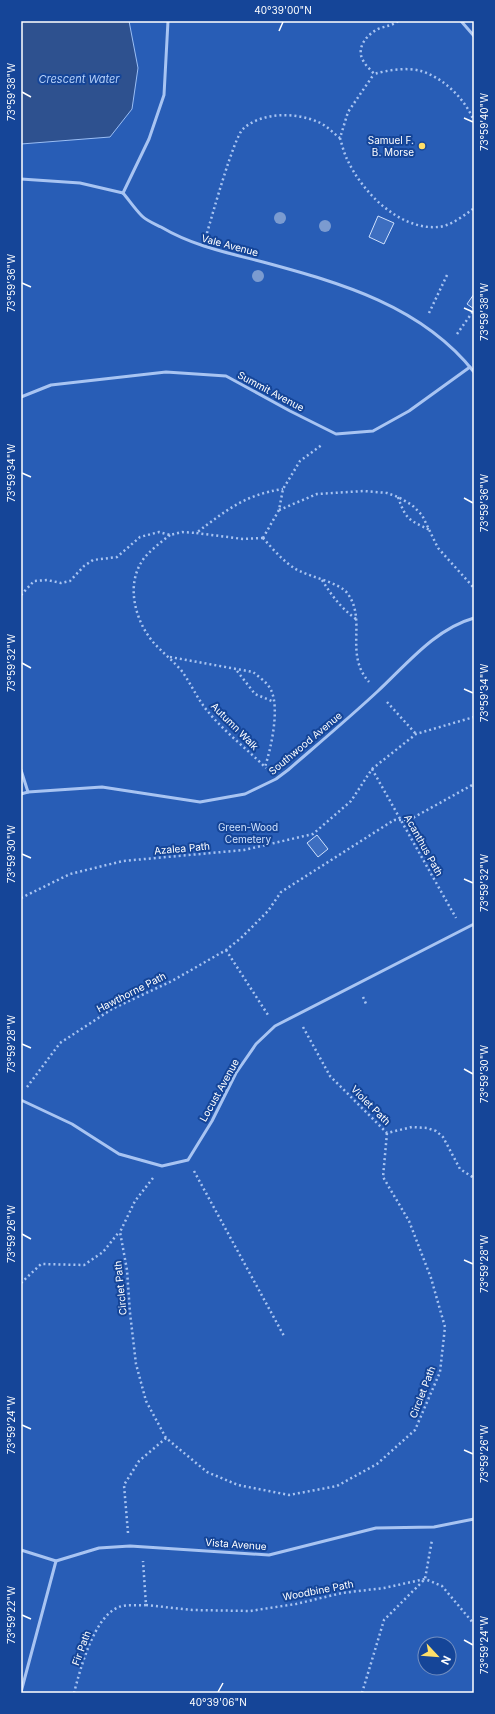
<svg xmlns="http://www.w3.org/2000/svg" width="495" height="1714" font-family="Inter,sans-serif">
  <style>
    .green { fill: #285db6; fill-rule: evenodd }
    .water { fill: #2e518f; stroke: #9abef5 }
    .building { fill: #3d6ec0; stroke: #cfe1fd }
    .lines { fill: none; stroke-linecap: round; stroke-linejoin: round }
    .path { stroke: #a8c4f2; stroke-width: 2.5; stroke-dasharray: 2 3; stroke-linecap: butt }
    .service { stroke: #a8c4f2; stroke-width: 3 }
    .tree { fill: #7b9bd0 }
    .ticks { fill: none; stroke: #fff; stroke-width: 1.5 }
    .poi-dot { fill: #ffdf69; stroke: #154598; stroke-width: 1.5 }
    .labels { text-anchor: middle; stroke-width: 4; stroke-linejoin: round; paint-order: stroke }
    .poi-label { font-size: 10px; fill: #fff; stroke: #154598; text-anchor: end }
    .street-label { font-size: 10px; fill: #fff; stroke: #154598 }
    .park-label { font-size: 10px; fill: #cfe1fd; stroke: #154598 }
    .water-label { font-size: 11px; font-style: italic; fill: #b4cff9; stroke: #154598 }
    .neatline { fill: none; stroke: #fff; stroke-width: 1.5 }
    .ticks-label { font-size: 10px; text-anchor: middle; fill: #fff }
  </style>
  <rect width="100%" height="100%" fill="#154598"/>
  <!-- green -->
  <path class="green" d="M 21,21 L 474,21 L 474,1693 L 21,1693 ZM 425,1644 L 449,1644 L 449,1668 L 425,1668 Z"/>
  <!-- water -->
  <path class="water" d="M 21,21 L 129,21 L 138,68 L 132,109 L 110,137 L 21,144 Z"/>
  <!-- building -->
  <g class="building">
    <path d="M 378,216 L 394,223 L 384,244 L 369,237 Z"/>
    <path d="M 474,294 L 474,309 L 467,304 Z"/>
    <path d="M 317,835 L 328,849 L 318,857 L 307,843 Z"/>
  </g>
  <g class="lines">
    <!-- path -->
    <g class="path">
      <path d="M 398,21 C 392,26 385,26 378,29 C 366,35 355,49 364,62 C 366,66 371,70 374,74 C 388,70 407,67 421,71 C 444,78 465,99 474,121"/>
      <path d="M 340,138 C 342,145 344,153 347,159 C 362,192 399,230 438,227 C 451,226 463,216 473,209"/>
      <path d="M 207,233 C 212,216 234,137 243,129 C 261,112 296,112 318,122 C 326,125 333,133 340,138 L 348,112 L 374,74"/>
      <path d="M 429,313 L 448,273"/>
      <path d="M 457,334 L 474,310"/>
      <path d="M 398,497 C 406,520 409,520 430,530"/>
      <path d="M 279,510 L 317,494 L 364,491 L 387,493 L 398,497 L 412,505 L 422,515 L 438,548 L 474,588"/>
      <path d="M 170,535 C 161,542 152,549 145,557 C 125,582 134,619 153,642 C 162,652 172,660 181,670 C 190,682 196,696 205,708 C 223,731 246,748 266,768"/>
      <path d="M 263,538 C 272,548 282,560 294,568 C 308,577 340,582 348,594 C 367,621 344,654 369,682"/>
      <path d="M 263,538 L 243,539 L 196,533 C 227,510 244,495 283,489"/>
      <path d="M 263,538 L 279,510 L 283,489 L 300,461 L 323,444"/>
      <path d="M 322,580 C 332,596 341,608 356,619"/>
      <path d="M 21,595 L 34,581 L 47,580 L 61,583 L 70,581 L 84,566 L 93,560 L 117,557 L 140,537 L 159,532 L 170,535 L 182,532 L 196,533"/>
      <path d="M 170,657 L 253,672 C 259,677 267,682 271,690 C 280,709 271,748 265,767"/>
      <path d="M 237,671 L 255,694 L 274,702"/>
      <path d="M 387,702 L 416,734"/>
      <path d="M 372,769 L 456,918"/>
      <path d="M 21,898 L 70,874 L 123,861 L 244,850 L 313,834 L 351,801 L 372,769 L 416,734 L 474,717"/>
      <path d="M 226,950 L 268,1015"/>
      <path d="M 363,997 L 367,1006"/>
      <path d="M 303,1027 L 330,1076 L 387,1133 L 412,1127 L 427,1128 L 436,1131 L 443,1137 L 460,1169 L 474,1178"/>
      <path d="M 27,1087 L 60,1043 L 112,1009 L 172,981 L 226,950 L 241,938 L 268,911 L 281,892 L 394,820 L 409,820 L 474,784"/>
      <path d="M 194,1171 L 284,1336"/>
      <path d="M 153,1178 L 135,1201 L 120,1232 L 127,1270 L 130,1313 L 136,1364 L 146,1401 L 166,1438 L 207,1472 L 238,1485 L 289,1495 L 337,1486 L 377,1464 L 415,1430 L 440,1372 L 445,1327 L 431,1278 L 409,1221 L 383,1177 L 387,1133"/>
      <path d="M 21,1283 L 41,1264 L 84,1265 L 103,1252 L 119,1232"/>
      <path d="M 128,1533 L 124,1485 L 139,1461 L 166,1438"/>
      <path d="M 146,1605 L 192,1610 L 250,1611 L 296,1604 L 342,1593 L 384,1588 L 425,1579 L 442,1586 L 474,1624"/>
      <path d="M 74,1693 C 80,1670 94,1616 119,1607 C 126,1604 138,1606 146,1605 L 143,1561"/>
      <path d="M 362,1693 L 384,1620 L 425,1579 L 432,1540"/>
    </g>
    <!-- service -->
    <g class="service">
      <path d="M 461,21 L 474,36"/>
      <path d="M 21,179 L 80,183 L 123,193"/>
      <path d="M 123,193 C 129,200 135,209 142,216 C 147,221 155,224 161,227 C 193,246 228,253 263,262 C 341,283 422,306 474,372"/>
      <path d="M 123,193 L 149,139 L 164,95 L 168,21"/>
      <path d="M 21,397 L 51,385 L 166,372 L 226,376 L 290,411 L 336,434 L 373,431 L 409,411 L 470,367"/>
      <path d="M 21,770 L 28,792"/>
      <path d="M 21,794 L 28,792 L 102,787 L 200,802 L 245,794 L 276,779 L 288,770 C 318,744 349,718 378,691 C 407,664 435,629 474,618"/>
      <path d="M 21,1100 L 72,1124 L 119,1154 L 162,1166 L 188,1160 L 212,1121 L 236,1073 L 256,1044 L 275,1026 L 474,924"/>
      <path d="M 21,1550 L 56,1561 L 99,1548 L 130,1546 L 269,1555 L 376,1528 L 434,1527 L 474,1519"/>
      <path d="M 21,1692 L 56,1561"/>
    </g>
  </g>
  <!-- trees -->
  <g class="tree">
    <circle cx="280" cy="218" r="6"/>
    <circle cx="325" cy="226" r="6"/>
    <circle cx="258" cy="276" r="6"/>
  </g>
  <!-- ticks -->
  <path class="ticks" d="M 279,31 L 283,22M 22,92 L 31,97M 464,118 L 473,122M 22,283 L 31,287M 464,308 L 473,312M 22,473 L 31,477M 464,498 L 473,503M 22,663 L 31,668M 464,689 L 473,693M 22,854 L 31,858M 464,879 L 473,883M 22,1044 L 31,1048M 464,1069 L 473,1074M 22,1234 L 31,1239M 464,1260 L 473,1264M 22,1425 L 31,1429M 464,1450 L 473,1454M 22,1615 L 31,1619M 464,1640 L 473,1645M 218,1692 L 223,1683"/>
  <!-- markers -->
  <circle class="poi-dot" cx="422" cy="146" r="4"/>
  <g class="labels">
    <!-- poi labels -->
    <g class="poi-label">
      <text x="414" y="144">Samuel F.<tspan x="414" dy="12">B. Morse</tspan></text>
    </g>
    <!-- street labels -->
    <g class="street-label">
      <text transform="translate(230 245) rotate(15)" y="4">Vale Avenue</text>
      <text transform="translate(271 391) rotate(28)" y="4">Summit Avenue</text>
      <text transform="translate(235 726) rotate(45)" y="4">Autumn Walk</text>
      <text transform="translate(305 743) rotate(-40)" y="4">Southwood Avenue</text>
      <text transform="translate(424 845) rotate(61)" y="4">Acanthus Path</text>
      <text transform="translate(182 848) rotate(-5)" y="4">Azalea Path</text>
      <text transform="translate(131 992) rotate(-27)" y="4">Hawthorne Path</text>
      <text transform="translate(219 1090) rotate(-61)" y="4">Locust Avenue</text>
      <text transform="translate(371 1105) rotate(45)" y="4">Violet Path</text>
      <text transform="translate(120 1288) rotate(-96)" y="4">Circlet Path</text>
      <text transform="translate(422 1392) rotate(-69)" y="4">Circlet Path</text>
      <text transform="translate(236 1544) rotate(4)" y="4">Vista Avenue</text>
      <text transform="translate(318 1590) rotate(-11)" y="4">Woodbine Path</text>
      <text transform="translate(81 1648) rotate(-70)" y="4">Fir Path</text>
    </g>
    <!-- park labels -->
    <g class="park-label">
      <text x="248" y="831">Green-Wood<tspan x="248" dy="12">Cemetery</tspan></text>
    </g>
    <!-- water labels -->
    <g class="water-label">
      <text x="79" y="83">Crescent Water</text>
    </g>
  </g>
  <!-- border -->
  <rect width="495" height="1714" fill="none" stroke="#154598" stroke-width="44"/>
  <!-- north arrow -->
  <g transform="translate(437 1656) rotate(116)"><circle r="19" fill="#154598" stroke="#738fc1"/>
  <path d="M0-3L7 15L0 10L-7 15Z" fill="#ffdf69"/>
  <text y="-6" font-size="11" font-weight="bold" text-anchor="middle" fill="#ffffff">N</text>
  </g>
  <rect x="22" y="22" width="451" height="1670" class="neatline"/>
  <g class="ticks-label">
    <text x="283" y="14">40°39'00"N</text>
    <text transform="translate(11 92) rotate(-90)" y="4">73°59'38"W</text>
    <text transform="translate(484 122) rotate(-90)" y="4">73°59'40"W</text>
    <text transform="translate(11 283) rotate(-90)" y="4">73°59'36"W</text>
    <text transform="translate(484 312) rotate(-90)" y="4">73°59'38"W</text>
    <text transform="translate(11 473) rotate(-90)" y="4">73°59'34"W</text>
    <text transform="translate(484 503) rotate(-90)" y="4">73°59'36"W</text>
    <text transform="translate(11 663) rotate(-90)" y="4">73°59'32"W</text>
    <text transform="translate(484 693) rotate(-90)" y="4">73°59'34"W</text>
    <text transform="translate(11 854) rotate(-90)" y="4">73°59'30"W</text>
    <text transform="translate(484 883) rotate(-90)" y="4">73°59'32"W</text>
    <text transform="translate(11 1044) rotate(-90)" y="4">73°59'28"W</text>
    <text transform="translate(484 1074) rotate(-90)" y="4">73°59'30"W</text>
    <text transform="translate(11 1234) rotate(-90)" y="4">73°59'26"W</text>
    <text transform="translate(484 1264) rotate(-90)" y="4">73°59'28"W</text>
    <text transform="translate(11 1425) rotate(-90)" y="4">73°59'24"W</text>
    <text transform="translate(484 1454) rotate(-90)" y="4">73°59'26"W</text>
    <text transform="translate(11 1615) rotate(-90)" y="4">73°59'22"W</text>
    <text transform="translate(484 1645) rotate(-90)" y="4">73°59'24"W</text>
    <text x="218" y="1706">40°39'06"N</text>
  </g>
</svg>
